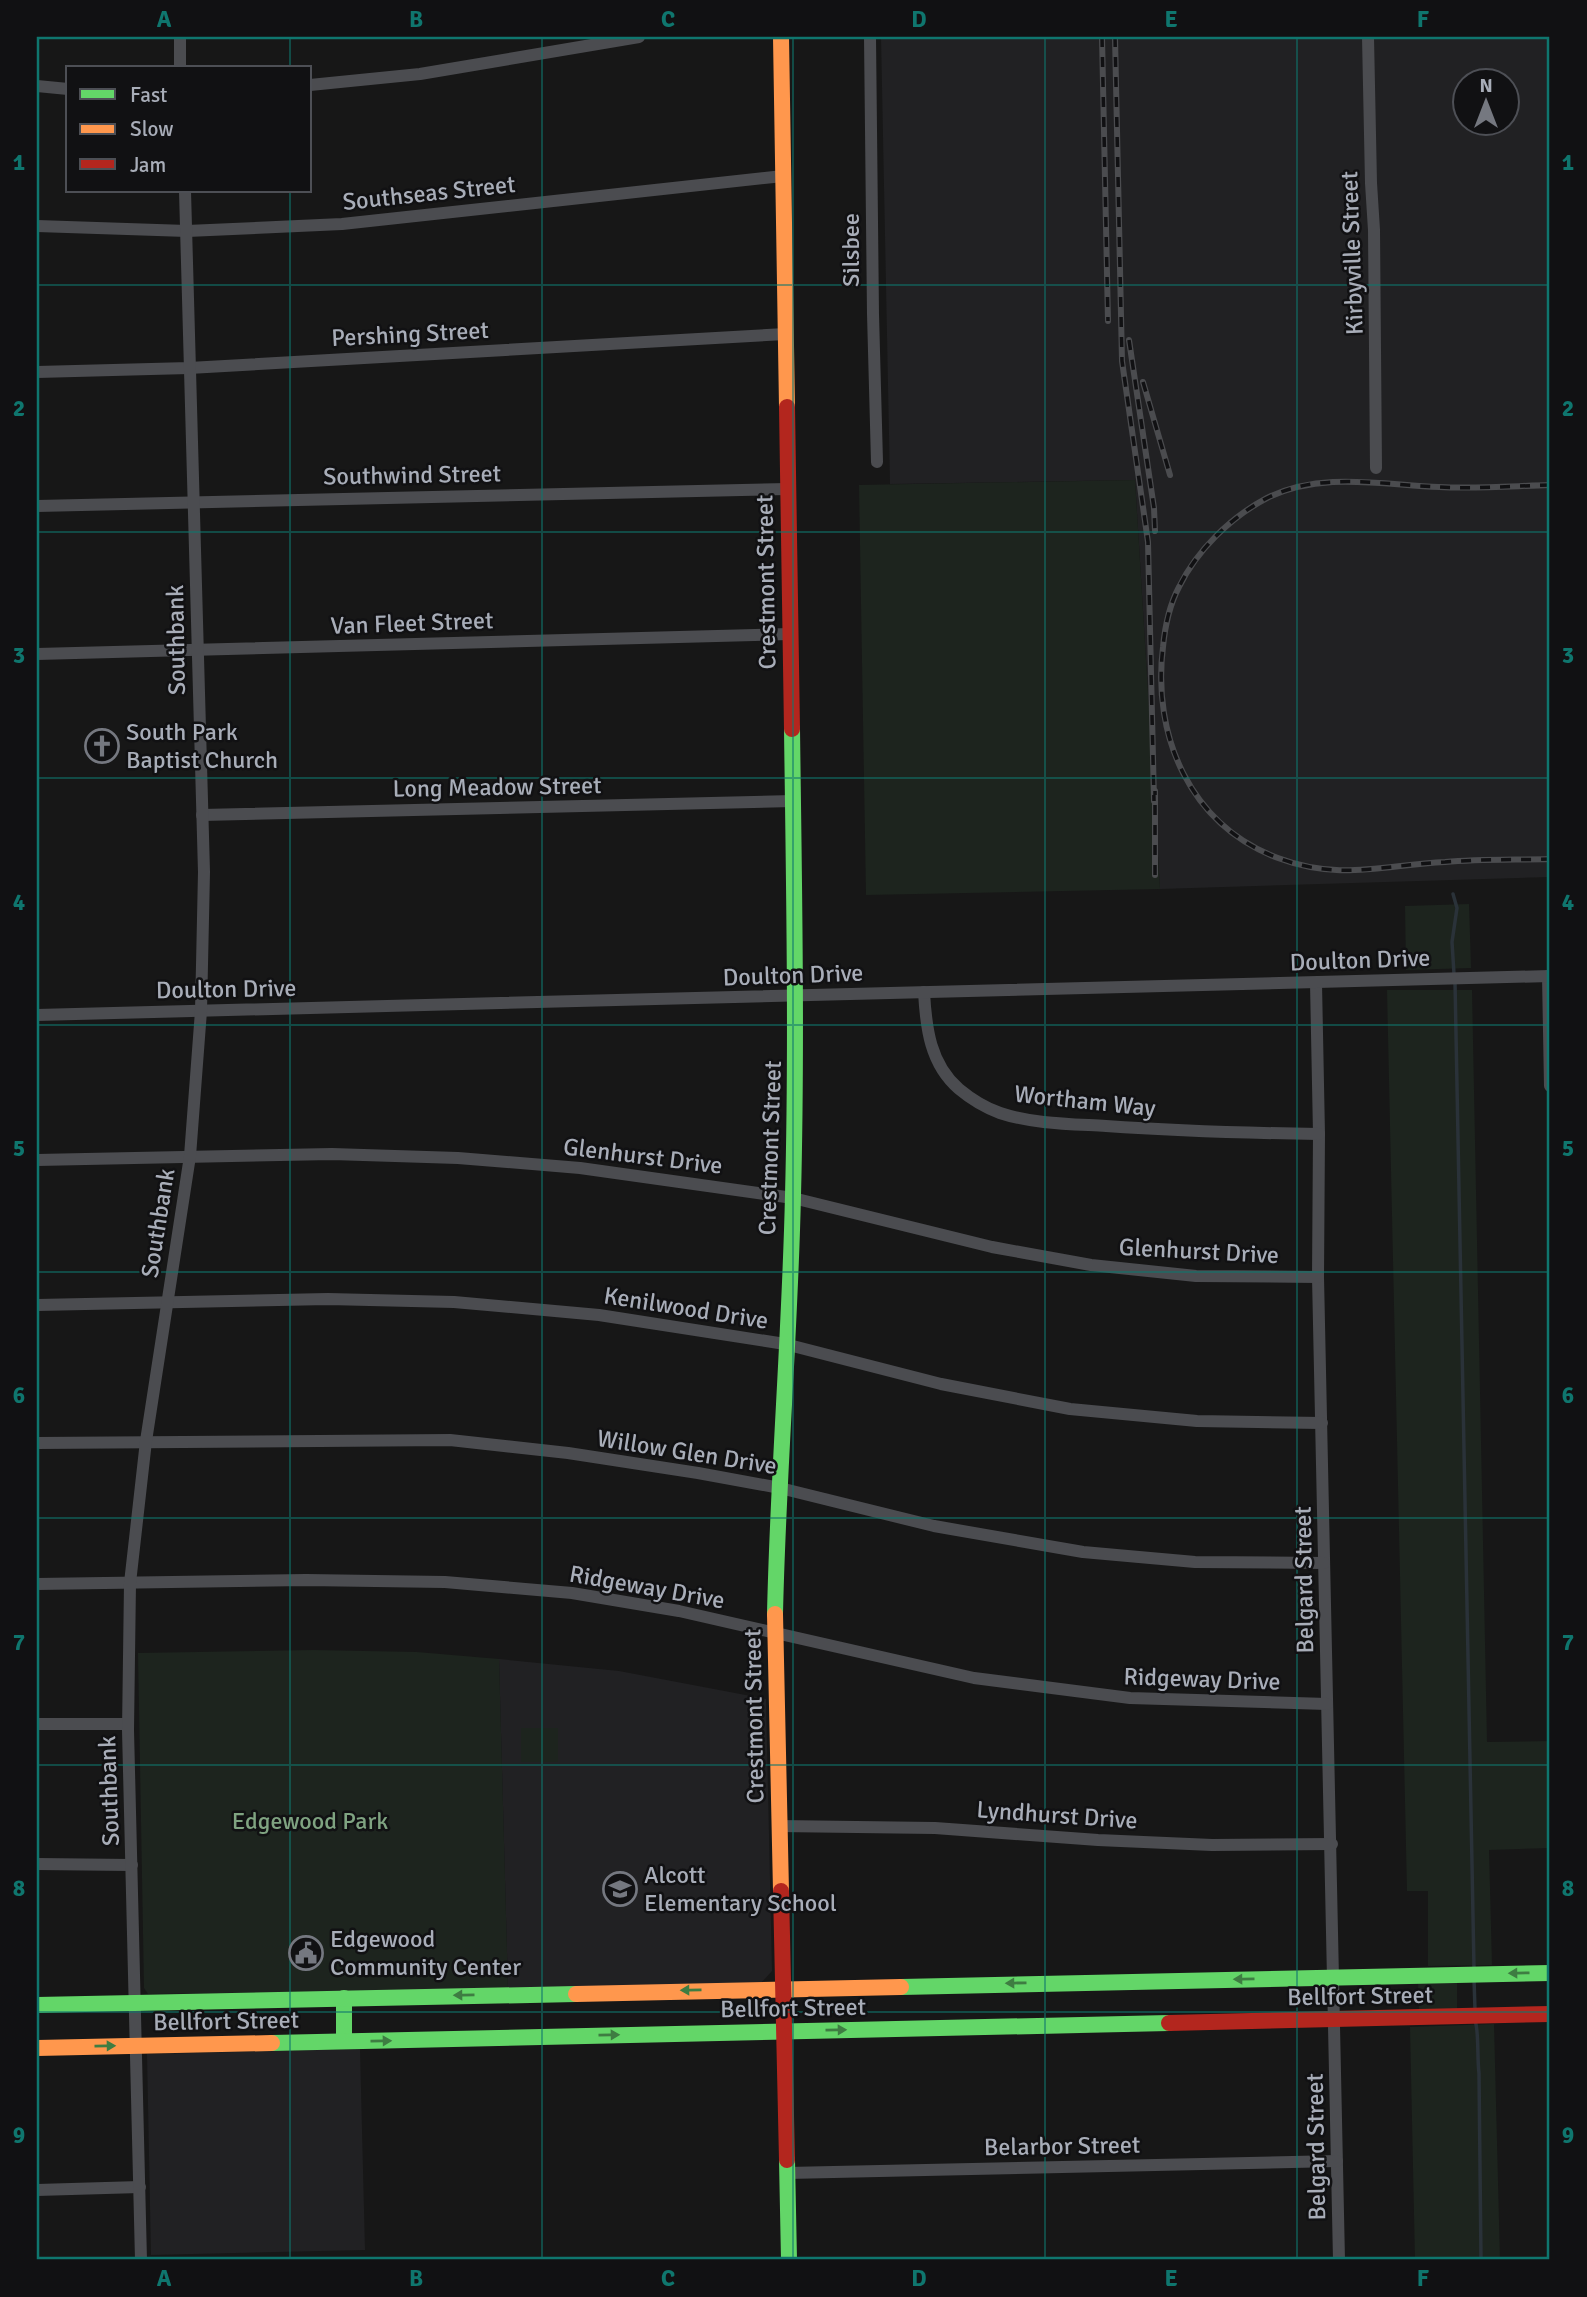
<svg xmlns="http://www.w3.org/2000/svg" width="1587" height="2297" font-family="Signika,sans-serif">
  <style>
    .built { fill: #212123; fill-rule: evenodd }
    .green { fill: #1d241e }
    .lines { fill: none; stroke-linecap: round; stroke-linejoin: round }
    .stream { stroke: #2a3239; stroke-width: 3.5 }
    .street { stroke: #4b4c50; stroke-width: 12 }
    .fast { stroke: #63d668; stroke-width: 16 }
    .slow { stroke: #ff974d; stroke-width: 16 }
    .jam { stroke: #b3261e; stroke-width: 16 }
    .rail-casing { stroke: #4b4c4f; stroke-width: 6 }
    .rail { stroke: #111113; stroke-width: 3.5; stroke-dasharray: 10; stroke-linecap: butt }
    .oneway { fill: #3e7d42 }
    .grid { fill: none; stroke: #0f766e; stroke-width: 2; stroke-opacity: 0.55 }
    .labels { text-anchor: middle; stroke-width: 5; stroke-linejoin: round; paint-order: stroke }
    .street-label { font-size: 24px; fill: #a8adb8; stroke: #111113 }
    .poi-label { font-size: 24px; fill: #a8adb8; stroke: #111113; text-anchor: start }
    .park-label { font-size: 24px; fill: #7fa381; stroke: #111113 }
    .neatline { fill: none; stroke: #0f766e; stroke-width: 2.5 }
    .grid-label { font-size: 23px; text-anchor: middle; font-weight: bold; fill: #0f766e }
  </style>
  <rect width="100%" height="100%" fill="#171717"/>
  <!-- built -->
  <g class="built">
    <path d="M 881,37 L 1550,37 L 1550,877 L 1160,889 L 1135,480 L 890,484 ZM 1464,80 L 1506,80 L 1506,122 L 1464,122 Z"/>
    <path d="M 499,1659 L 619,1671 L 766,1699 L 772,1971 L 761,1983 L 508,1989 Z"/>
    <path d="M 360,2049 L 365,2250 L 151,2255 L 147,2054 Z"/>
  </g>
  <!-- green -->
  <g class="green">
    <path d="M 1135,480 L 1160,889 L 866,895 L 859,485 Z"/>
    <path d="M 1469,904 L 1471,968 L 1406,970 L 1405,906 Z"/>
    <path d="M 1472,990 L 1487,1742 L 1550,1741 L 1550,1848 L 1489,1850 L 1492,1965 L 1428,1966 L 1428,1891 L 1407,1891 L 1387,990 Z"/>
    <path d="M 313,1650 L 417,1652 L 499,1659 L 508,1989 L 148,1994 L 144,1988 L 138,1653 Z"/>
    <rect x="521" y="1728" width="37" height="34"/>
    <path d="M 1457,1980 L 1457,2010 L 1419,2011 L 1418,1981 Z"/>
    <path d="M 1494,2024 L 1500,2260 L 1415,2260 L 1410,2027 Z"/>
  </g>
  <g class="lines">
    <!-- stream -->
    <g class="stream">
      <path d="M 1453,894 L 1457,908 L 1452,942 L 1454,974"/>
      <path d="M 1455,982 L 1474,1968"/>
      <path d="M 1474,1979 L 1475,2010"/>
      <path d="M 1475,2021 C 1479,2029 1477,2059 1479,2073 L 1481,2260"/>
    </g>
    <!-- street -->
    <g class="street">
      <path d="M 870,37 L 873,314 L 877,462"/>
      <path d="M 1368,37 L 1371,183 L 1374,230 L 1376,468"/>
      <path d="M 180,68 L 180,37"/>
      <path d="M 310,85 L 420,74 L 639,37"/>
      <path d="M 37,86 L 68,89"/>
      <path d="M 37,226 L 187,231 L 342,224 L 783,176"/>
      <path d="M 37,372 L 189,368 L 785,334"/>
      <path d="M 37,506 L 788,489"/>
      <path d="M 37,654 L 789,634"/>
      <path d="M 202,815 L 793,801"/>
      <path d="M 1548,976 L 1550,1086"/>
      <path d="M 1316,983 L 1319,1134 L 1318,1277 L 1339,2260"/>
      <path d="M 924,992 C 926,1028 930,1064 959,1089 C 971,1099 986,1108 1000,1113 C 1033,1124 1072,1124 1106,1126 C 1177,1131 1248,1133 1319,1134"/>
      <path d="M 37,1015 L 1550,976"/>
      <path d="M 37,1160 L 332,1154 L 458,1158 L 580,1168 L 793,1198 L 992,1247 L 1091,1265 L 1196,1276 L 1318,1277"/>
      <path d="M 37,1305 L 328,1299 L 454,1302 L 599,1315 L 785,1344 L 941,1384 L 1070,1409 L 1197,1421 L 1322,1423"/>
      <path d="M 37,1443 L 450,1440 L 568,1453 L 698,1473 L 780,1488 L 934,1526 L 1083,1552 L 1195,1562 L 1324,1563"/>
      <path d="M 37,1584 L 306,1580 L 445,1582 L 572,1593 L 679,1611 L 974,1678 L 1130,1698 L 1327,1704"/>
      <path d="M 37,1724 L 128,1724"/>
      <path d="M 778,1826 L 935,1828 L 1098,1840 L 1212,1845 L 1332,1844"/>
      <path d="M 37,1864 L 132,1865"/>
      <path d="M 787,2173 L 1337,2161"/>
      <path d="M 37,2190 L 140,2187"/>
      <path d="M 141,2260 L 128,1730 L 130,1583 L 146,1441 L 190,1156 L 201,1011 L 204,872 L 185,191"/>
    </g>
    <!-- fast -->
    <g class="fast">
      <path d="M 775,1614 C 778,1474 790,1335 793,1195 C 797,1040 794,884 792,729"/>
      <path d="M 901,1987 L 1550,1973"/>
      <path d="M 344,1998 L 344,2041"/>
      <path d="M 37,2005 L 576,1994"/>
      <path d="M 272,2043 L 1169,2023"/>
      <path d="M 787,2160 L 789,2260"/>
    </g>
    <!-- slow -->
    <g class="slow">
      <path d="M 781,37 L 787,407"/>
      <path d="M 775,1614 L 781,1891"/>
      <path d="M 576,1994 L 901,1987"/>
      <path d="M 37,2048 L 272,2043"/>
    </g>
    <!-- jam -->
    <g class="jam">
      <path d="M 787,407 L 792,729"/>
      <path d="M 781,1891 L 787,2160"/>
      <path d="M 1169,2023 L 1550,2014"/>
    </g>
    <!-- rail casing -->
    <g class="rail-casing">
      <g id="rail">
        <path d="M 1102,37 L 1108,321"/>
        <path d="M 1115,37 L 1122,361 L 1148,542 L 1154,801"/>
        <path d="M 1129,340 L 1154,508 L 1155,531"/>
        <path d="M 1143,382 L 1170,475"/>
        <path d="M 1550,485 C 1513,486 1476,489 1439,487 C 1383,485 1321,471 1267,498 C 1231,517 1197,550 1179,587 C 1169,606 1165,626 1163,647 C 1152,736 1190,825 1278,858 C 1339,881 1383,865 1445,862 C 1480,859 1515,860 1550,859"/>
        <path d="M 1155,875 L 1155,791"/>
      </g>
    </g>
    <!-- rail -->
    <use href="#rail" class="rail"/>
  </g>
  <!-- one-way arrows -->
  <defs><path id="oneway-solid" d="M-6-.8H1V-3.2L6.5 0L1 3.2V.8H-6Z" transform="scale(1.75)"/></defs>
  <g class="oneway">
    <use href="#oneway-solid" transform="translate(1519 1973) rotate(179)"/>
    <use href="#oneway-solid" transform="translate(1244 1979) rotate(179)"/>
    <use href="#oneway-solid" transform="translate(1016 1983) rotate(179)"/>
    <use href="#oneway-solid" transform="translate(691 1990) rotate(179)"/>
    <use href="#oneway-solid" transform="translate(464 1995) rotate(179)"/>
    <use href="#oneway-solid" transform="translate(836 2030) rotate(-1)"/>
    <use href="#oneway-solid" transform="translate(609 2035) rotate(-1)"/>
    <use href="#oneway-solid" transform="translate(381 2041) rotate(-1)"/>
    <use href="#oneway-solid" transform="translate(105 2046) rotate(-1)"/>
  </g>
  <!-- grid -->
  <path class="grid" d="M 290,37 L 290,68M 542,37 L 542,2260M 793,37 L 793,2260M 1045,37 L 1045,2260M 1297,37 L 1297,2260M 290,191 L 290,2260M 37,285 L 1550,285M 37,532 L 1550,532M 37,778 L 1550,778M 37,1025 L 1550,1025M 37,1272 L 1550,1272M 37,1518 L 1550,1518M 37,1765 L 1550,1765M 37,2012 L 1550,2012"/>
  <!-- icons -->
  <defs>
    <g id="church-ring" transform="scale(1.75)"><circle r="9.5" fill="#111113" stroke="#757880" stroke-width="1.5"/><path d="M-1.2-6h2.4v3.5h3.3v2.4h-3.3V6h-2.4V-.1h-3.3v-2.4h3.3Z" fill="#757880"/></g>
    <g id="school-ring" transform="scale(1.75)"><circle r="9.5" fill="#111113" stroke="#757880" stroke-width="1.5"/><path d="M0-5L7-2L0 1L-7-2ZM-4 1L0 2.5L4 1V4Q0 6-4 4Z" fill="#757880"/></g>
    <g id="civic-ring" transform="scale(1.75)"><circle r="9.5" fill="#111113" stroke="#757880" stroke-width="1.5"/><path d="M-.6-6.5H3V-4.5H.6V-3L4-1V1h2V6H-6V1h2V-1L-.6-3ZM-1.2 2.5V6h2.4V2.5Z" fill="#757880"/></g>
  </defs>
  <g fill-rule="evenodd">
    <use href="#church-ring" x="102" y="746"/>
    <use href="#school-ring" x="620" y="1889"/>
    <use href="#civic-ring" x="306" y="1953"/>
  </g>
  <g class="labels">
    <!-- street labels -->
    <g class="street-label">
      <text transform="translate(429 193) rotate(-6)" y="8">Southseas Street</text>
      <text transform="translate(851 250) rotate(-90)" y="8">Silsbee</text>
      <text transform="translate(1352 253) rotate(-92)" y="8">Kirbyville Street</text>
      <text transform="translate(410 334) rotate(-3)" y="8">Pershing Street</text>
      <text transform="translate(412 475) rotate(-1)" y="8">Southwind Street</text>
      <text transform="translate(766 582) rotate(-91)" y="8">Crestmont Street</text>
      <text transform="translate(412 623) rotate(-2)" y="8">Van Fleet Street</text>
      <text transform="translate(176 640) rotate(-91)" y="8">Southbank</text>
      <text transform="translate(497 787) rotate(-1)" y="8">Long Meadow Street</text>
      <text transform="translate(1360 960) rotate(-2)" y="8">Doulton Drive</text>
      <text transform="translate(793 975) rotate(-2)" y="8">Doulton Drive</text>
      <text transform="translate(226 989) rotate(-1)" y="8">Doulton Drive</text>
      <text transform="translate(1085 1101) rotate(6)" y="8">Wortham Way</text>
      <text transform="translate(770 1148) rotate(-88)" y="8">Crestmont Street</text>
      <text transform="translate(643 1156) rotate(7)" y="8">Glenhurst Drive</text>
      <text transform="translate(158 1223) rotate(-81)" y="8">Southbank</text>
      <text transform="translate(1199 1251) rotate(3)" y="8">Glenhurst Drive</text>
      <text transform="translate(686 1308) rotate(9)" y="8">Kenilwood Drive</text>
      <text transform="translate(687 1452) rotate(9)" y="8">Willow Glen Drive</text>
      <text transform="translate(1304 1580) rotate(-91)" y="8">Belgard Street</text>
      <text transform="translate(647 1587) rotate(10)" y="8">Ridgeway Drive</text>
      <text transform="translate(1202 1679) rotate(2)" y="8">Ridgeway Drive</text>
      <text transform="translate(754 1716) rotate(-91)" y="8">Crestmont Street</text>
      <text transform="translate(109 1791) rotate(-92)" y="8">Southbank</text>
      <text transform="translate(1057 1815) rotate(4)" y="8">Lyndhurst Drive</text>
      <text transform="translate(1360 1996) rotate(-1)" y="8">Bellfort Street</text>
      <text transform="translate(793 2008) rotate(-1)" y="8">Bellfort Street</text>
      <text transform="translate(226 2021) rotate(-1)" y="8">Bellfort Street</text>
      <text transform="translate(1062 2146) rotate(-1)" y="8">Belarbor Street</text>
      <text transform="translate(1316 2147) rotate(-91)" y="8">Belgard Street</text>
    </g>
    <!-- poi labels -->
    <g class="poi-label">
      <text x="126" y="740">South Park<tspan x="126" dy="28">Baptist Church</tspan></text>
      <text x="644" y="1883">Alcott<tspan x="644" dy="28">Elementary School</tspan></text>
      <text x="330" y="1947">Edgewood<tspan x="330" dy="28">Community Center</tspan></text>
    </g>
    <!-- park labels -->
    <g class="park-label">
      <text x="310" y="1829">Edgewood Park</text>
    </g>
  </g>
  <!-- border -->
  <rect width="1587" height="2297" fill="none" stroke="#111113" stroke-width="77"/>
  <!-- legend -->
  <rect x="66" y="66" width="245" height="126" fill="#111113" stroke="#4d4f55" stroke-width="2"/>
  <rect x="80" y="89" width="35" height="10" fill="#63d668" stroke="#4d4f55" stroke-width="2"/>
  <text x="130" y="102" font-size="21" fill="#a8adb8">Fast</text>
  <rect x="80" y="124" width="35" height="10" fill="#ff974d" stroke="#4d4f55" stroke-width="2"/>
  <text x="130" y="136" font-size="21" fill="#a8adb8">Slow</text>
  <rect x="80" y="159" width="35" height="10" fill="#b3261e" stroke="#4d4f55" stroke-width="2"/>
  <text x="130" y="172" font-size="21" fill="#a8adb8">Jam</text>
  <!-- north arrow -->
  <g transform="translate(1486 102)"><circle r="33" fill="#111113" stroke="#4d4f55" stroke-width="2"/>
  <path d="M0-5L12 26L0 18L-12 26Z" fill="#757880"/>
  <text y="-10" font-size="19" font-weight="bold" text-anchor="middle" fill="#a8adb8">N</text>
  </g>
  <rect x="38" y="38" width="1510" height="2220" class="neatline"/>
  <g class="grid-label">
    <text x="164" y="27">A</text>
    <text x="416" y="27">B</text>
    <text x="668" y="27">C</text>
    <text x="919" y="27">D</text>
    <text x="1171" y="27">E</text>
    <text x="1423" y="27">F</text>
    <text x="19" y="170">1</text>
    <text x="1568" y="170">1</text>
    <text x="19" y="416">2</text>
    <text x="1568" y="416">2</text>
    <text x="19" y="663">3</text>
    <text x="1568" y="663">3</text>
    <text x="19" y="910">4</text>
    <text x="1568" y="910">4</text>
    <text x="19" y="1156">5</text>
    <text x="1568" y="1156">5</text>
    <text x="19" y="1403">6</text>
    <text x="1568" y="1403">6</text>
    <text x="19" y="1650">7</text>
    <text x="1568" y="1650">7</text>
    <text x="19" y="1896">8</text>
    <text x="1568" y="1896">8</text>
    <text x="19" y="2143">9</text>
    <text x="1568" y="2143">9</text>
    <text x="164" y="2286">A</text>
    <text x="416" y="2286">B</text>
    <text x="668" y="2286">C</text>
    <text x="919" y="2286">D</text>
    <text x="1171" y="2286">E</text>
    <text x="1423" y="2286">F</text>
  </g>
</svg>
